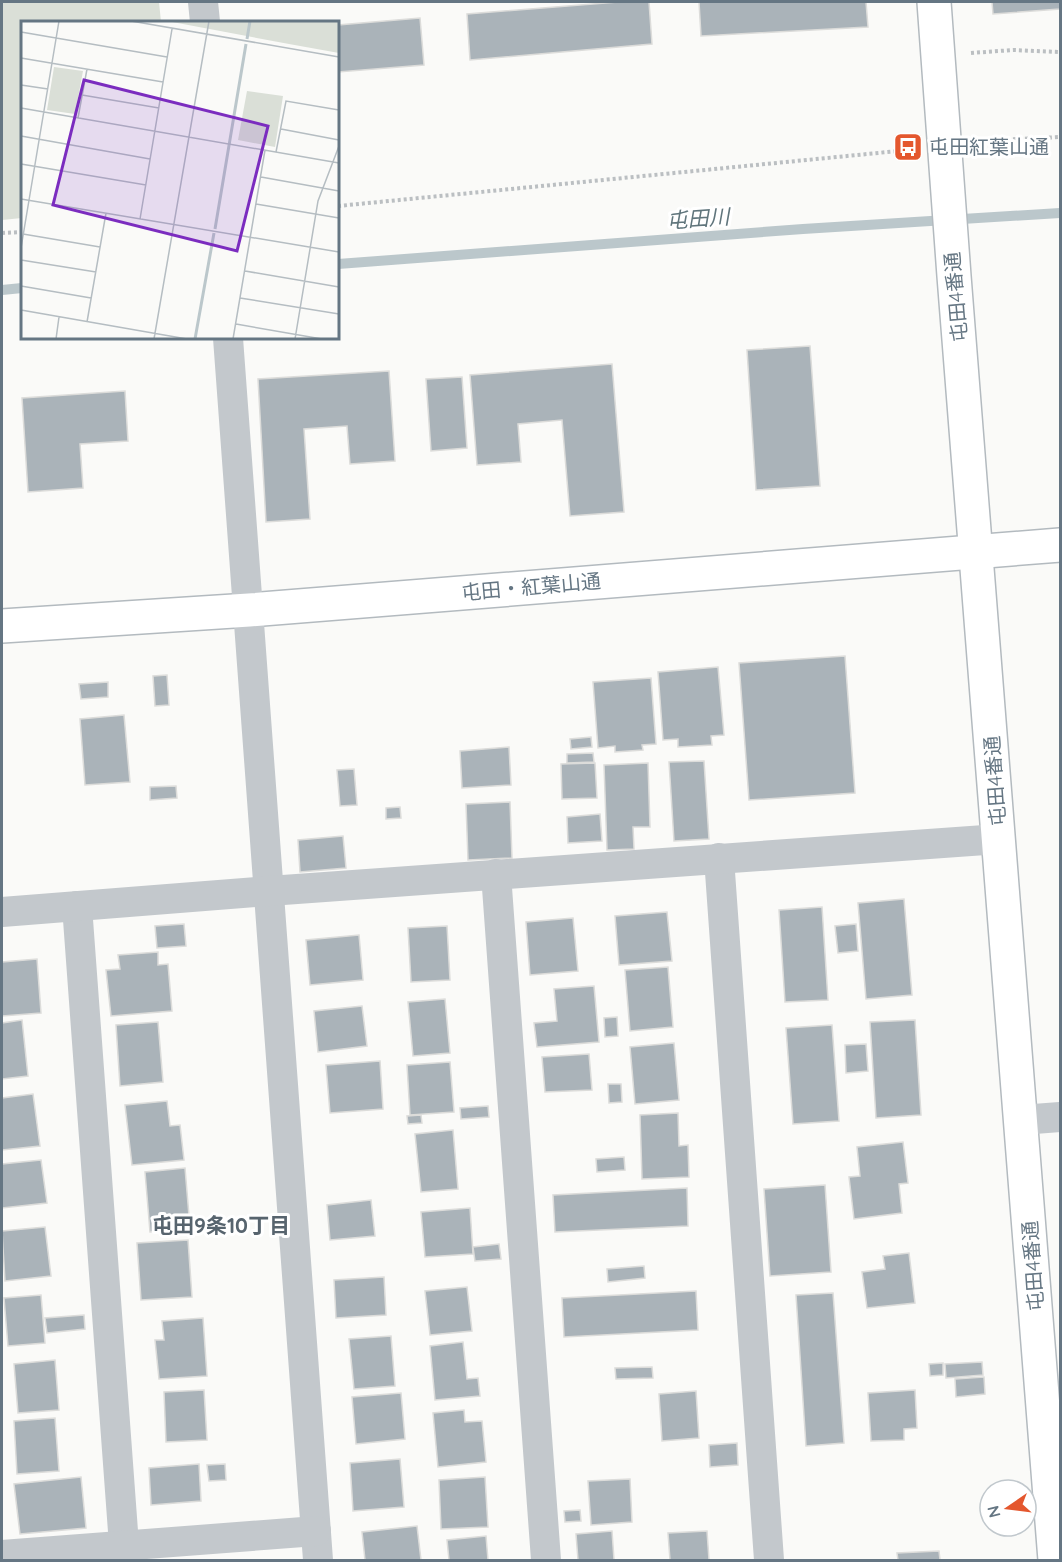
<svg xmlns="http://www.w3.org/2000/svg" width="1062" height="1562" font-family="Quicksand,'Noto Sans JP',sans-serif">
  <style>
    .green { fill: #dadfd7 }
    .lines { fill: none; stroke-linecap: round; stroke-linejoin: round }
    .stream { stroke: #bbc7cb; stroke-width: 10 }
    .building { fill: #aab3b9; stroke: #dcdcda; stroke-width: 1.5 }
    .secondary-casing { stroke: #b3babf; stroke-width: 36 }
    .path { stroke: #bbbfc2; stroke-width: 4; stroke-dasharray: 3 3; stroke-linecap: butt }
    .street { stroke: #c3c8cc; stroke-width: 30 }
    .secondary { stroke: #fff; stroke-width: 33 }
    .labels { text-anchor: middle; stroke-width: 6; stroke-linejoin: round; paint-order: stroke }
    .poi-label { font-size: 20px; fill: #657683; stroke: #fff; text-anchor: start }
    .street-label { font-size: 20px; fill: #657683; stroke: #fff }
    .water-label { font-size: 21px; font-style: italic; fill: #60757c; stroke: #fff }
    .neighbourhood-label { font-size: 21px; font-weight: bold; fill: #57646e; stroke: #fff }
    .inset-river { fill: none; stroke: #bbc7cb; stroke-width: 3 }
    .inset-road { fill: none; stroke: #b5bdc2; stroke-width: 1.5 }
    .view { fill: #7b2cbf; fill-opacity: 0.15; stroke: #7b2cbf; stroke-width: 3 }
    .inset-edge { fill: none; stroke: #657683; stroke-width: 3 }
  </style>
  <rect width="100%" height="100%" fill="#fafaf8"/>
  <!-- green -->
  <path class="green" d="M 2,2 L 159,2 L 161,22 L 22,22 L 22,218 L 2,220 Z"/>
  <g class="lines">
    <!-- stream -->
    <g class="stream">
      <path d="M 338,264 L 803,229 L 1060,213"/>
      <path d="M 2,290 L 22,288"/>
    </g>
  </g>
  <!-- building -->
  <g class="building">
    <path d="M 618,2 L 649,2 L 652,44 L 470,60 L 467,14 Z"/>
    <path d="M 699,2 L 866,2 L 868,27 L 701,36 Z"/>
    <path d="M 992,2 L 1060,2 L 1060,9 L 993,14 Z"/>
    <path d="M 420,18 L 424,65 L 338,72 L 338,25 Z"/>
    <path d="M 810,346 L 820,486 L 756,490 L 747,350 Z"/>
    <path d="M 612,364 L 624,512 L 570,516 L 562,420 L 518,424 L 521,462 L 477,465 L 470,375 Z"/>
    <path d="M 389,371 L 395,461 L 350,464 L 347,426 L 304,429 L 310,519 L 266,522 L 258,379 Z"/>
    <path d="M 462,377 L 467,448 L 431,451 L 426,379 Z"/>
    <path d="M 125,391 L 128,441 L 80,444 L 83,488 L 28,492 L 22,398 Z"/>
    <path d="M 845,656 L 855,793 L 749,800 L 739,663 Z"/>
    <path d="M 718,667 L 724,735 L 711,736 L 712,745 L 678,747 L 678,739 L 663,740 L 658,672 Z"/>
    <path d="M 167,675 L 169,705 L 155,706 L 153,676 Z"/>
    <path d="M 651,678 L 656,744 L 642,745 L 643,750 L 615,752 L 615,746 L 598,748 L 593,682 Z"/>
    <path d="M 108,682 L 108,697 L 81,699 L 79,684 Z"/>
    <path d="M 124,715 L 130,782 L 85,785 L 80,719 Z"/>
    <path d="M 591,737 L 592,747 L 571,749 L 570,739 Z"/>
    <path d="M 509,747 L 511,785 L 462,788 L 460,751 Z"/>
    <path d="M 593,753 L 594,762 L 567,763 L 567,754 Z"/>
    <path d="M 704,761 L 709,839 L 674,841 L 669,762 Z"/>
    <path d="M 595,763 L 597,798 L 562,799 L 561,764 Z"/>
    <path d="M 648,763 L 650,827 L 633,827 L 634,849 L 607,850 L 604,765 Z"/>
    <path d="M 354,769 L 357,805 L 340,806 L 337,770 Z"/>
    <path d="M 176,786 L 177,798 L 150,800 L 150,787 Z"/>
    <path d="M 510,802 L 512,858 L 468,860 L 466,804 Z"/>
    <path d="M 400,807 L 401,818 L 386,819 L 386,808 Z"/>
    <path d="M 600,814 L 602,841 L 568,843 L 567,817 Z"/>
    <path d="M 343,836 L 346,868 L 300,872 L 298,840 Z"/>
    <path d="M 904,899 L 912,995 L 866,999 L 858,903 Z"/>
    <path d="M 822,907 L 828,1000 L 785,1002 L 779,910 Z"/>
    <path d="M 667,912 L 672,961 L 619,965 L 615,916 Z"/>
    <path d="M 573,918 L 578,971 L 530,975 L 526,922 Z"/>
    <path d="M 184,924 L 186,946 L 157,948 L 155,926 Z"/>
    <path d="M 856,924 L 858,951 L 838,953 L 835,926 Z"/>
    <path d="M 447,926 L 450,980 L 411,982 L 408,928 Z"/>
    <path d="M 359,935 L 363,980 L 310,985 L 306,940 Z"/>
    <path d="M 158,952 L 158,965 L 168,964 L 172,1011 L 111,1016 L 106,970 L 120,969 L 118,955 Z"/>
    <path d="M 37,959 L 41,1013 L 2,1016 L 2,962 Z"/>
    <path d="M 668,967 L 673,1027 L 630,1031 L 625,970 Z"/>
    <path d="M 594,986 L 599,1042 L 537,1047 L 534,1023 L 557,1021 L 554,989 Z"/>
    <path d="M 445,999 L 450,1053 L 413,1056 L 408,1002 Z"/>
    <path d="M 362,1006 L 367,1046 L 318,1052 L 314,1011 Z"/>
    <path d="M 617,1017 L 618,1036 L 605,1037 L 604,1018 Z"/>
    <path d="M 22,1020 L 28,1076 L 2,1079 L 2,1023 Z"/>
    <path d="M 915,1020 L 921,1115 L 876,1118 L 870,1022 Z"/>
    <path d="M 158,1022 L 163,1082 L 120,1086 L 116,1025 Z"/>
    <path d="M 832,1025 L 839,1121 L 793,1124 L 786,1028 Z"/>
    <path d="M 674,1043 L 679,1100 L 635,1104 L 630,1047 Z"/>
    <path d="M 866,1044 L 868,1071 L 846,1073 L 845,1045 Z"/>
    <path d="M 589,1054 L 592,1090 L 545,1092 L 542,1057 Z"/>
    <path d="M 380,1061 L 383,1109 L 330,1113 L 326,1065 Z"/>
    <path d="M 450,1062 L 454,1112 L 410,1115 L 407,1065 Z"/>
    <path d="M 608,1084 L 621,1084 L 622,1102 L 609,1103 Z"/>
    <path d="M 33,1094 L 40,1146 L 2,1150 L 2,1098 Z"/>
    <path d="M 167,1101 L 170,1126 L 180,1125 L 184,1160 L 132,1165 L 125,1105 Z"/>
    <path d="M 488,1106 L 489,1117 L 461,1119 L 460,1108 Z"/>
    <path d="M 678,1113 L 679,1146 L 688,1145 L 689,1177 L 642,1179 L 640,1115 Z"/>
    <path d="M 421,1115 L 422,1123 L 408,1124 L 407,1116 Z"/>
    <path d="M 453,1130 L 458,1189 L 421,1192 L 415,1134 Z"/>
    <path d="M 903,1142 L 908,1183 L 899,1184 L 902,1213 L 854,1219 L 849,1177 L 860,1176 L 857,1147 Z"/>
    <path d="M 624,1157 L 625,1170 L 597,1172 L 596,1159 Z"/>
    <path d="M 41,1160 L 47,1203 L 2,1208 L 2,1164 Z"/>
    <path d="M 185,1168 L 190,1228 L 150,1232 L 145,1172 Z"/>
    <path d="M 825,1185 L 831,1272 L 770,1276 L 764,1189 Z"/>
    <path d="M 687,1188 L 688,1226 L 555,1232 L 553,1195 Z"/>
    <path d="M 371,1200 L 375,1236 L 330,1240 L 327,1205 Z"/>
    <path d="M 470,1208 L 473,1254 L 425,1257 L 421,1212 Z"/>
    <path d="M 45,1227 L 51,1276 L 5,1281 L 2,1231 Z"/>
    <path d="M 188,1240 L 192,1297 L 141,1300 L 137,1243 Z"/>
    <path d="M 499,1244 L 501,1259 L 475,1261 L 473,1247 Z"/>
    <path d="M 909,1253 L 915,1303 L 867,1308 L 862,1272 L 885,1269 L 883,1256 Z"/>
    <path d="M 644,1266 L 645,1278 L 608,1282 L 607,1269 Z"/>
    <path d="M 384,1277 L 386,1315 L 336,1318 L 334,1280 Z"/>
    <path d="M 467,1287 L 472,1331 L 430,1335 L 425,1291 Z"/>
    <path d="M 696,1291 L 698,1330 L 564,1337 L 562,1298 Z"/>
    <path d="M 833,1293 L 844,1443 L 806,1446 L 796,1295 Z"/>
    <path d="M 41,1295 L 45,1343 L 8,1346 L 4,1298 Z"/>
    <path d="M 84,1315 L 85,1329 L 47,1333 L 45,1318 Z"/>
    <path d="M 203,1318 L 207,1376 L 159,1379 L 155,1340 L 164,1340 L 162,1321 Z"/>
    <path d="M 391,1336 L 395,1386 L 354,1389 L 349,1339 Z"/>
    <path d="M 463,1342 L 467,1379 L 478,1378 L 480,1396 L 435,1400 L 430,1346 Z"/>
    <path d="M 55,1360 L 59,1410 L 18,1413 L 14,1364 Z"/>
    <path d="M 982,1362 L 983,1375 L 946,1378 L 945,1364 Z"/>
    <path d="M 943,1363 L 943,1375 L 930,1376 L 929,1364 Z"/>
    <path d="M 652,1367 L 653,1378 L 616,1379 L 615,1368 Z"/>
    <path d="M 984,1377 L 985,1394 L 956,1397 L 955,1379 Z"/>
    <path d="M 204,1390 L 207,1440 L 166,1442 L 164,1392 Z"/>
    <path d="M 915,1390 L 917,1428 L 904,1429 L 904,1440 L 871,1441 L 868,1393 Z"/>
    <path d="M 696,1391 L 699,1438 L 662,1441 L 659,1394 Z"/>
    <path d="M 401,1393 L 405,1439 L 356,1444 L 352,1397 Z"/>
    <path d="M 464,1410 L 465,1422 L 482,1421 L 486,1462 L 438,1467 L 433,1413 Z"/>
    <path d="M 55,1418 L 59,1471 L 17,1474 L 14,1421 Z"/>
    <path d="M 737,1443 L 738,1465 L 710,1467 L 709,1445 Z"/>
    <path d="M 400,1459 L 404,1507 L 353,1511 L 350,1463 Z"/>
    <path d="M 199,1464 L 201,1501 L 151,1505 L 149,1468 Z"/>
    <path d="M 225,1464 L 226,1480 L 209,1481 L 207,1465 Z"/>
    <path d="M 81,1477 L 86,1528 L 20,1534 L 14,1484 Z"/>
    <path d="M 485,1477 L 488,1527 L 441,1529 L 439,1480 Z"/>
    <path d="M 630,1479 L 632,1522 L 591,1525 L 588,1481 Z"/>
    <path d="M 580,1510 L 581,1521 L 565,1522 L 564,1511 Z"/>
    <path d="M 417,1526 L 421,1560 L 365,1560 L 362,1532 Z"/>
    <path d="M 612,1531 L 614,1560 L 578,1560 L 576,1534 Z"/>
    <path d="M 707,1531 L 709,1560 L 670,1560 L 668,1533 Z"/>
    <path d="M 486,1536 L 488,1560 L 449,1560 L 447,1540 Z"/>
    <path d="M 939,1551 L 940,1560 L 898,1560 L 897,1553 Z"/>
  </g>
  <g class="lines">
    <!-- secondary casing -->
    <g class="secondary-casing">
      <g id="secondary">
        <path d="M 934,2 L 954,276 L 1055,1560"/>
        <path d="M 2,626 L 249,610 L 1060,545"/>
      </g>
    </g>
    <!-- path -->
    <g class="path">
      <path d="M 971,53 L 1013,50 L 1060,52"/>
      <path d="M 977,141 L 1060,137"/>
      <path d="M 338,206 L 898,151"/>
      <path d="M 2,233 L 22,232"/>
    </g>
    <!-- street -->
    <g class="street">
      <path d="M 203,2 L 205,22"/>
      <path d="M 228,338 L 318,1560"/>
      <path d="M 719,858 L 769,1560"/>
      <path d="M 496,874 L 546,1560"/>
      <path d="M 77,906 L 124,1545"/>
      <path d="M 2,912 L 269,891 L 999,839"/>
      <path d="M 1021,1120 L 1060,1117"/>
      <path d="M 2,1555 L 316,1531"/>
    </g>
    <!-- secondary -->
    <use href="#secondary" class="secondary"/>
  </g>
  <!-- icons -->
  <defs>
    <g id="bus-square" transform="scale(1.5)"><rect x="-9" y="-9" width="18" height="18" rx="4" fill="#e4572e" stroke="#fff"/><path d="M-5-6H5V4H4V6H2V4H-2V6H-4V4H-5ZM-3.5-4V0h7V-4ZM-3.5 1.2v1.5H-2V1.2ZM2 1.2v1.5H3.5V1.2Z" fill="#fff"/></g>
  </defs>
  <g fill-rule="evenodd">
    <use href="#bus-square" x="908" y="147"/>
  </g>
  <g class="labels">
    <!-- poi labels -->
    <g class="poi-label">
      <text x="929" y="154">屯田紅葉山通</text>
    </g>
    <!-- street labels -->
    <g class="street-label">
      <text transform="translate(956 297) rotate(-95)" y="7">屯田4番通</text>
      <text transform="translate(531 587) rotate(-5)" y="7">屯田・紅葉山通</text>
      <text transform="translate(995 781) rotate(-94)" y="7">屯田4番通</text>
      <text transform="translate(1033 1266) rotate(-94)" y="7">屯田4番通</text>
    </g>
    <!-- water labels -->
    <g class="water-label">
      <text transform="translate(698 219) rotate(-4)" y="7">屯田川</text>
    </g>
    <!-- neighbourhood labels -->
    <g class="neighbourhood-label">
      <text x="221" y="1233">屯田9条10丁目</text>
    </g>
  </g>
  <!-- overview -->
  <g transform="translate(21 21)">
    <rect width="318" height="318" fill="#fafaf8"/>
    <path d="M 146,0 L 318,0 L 318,32 L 268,23 ZM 33,46 L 62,50 L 54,93 L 26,89 ZM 226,70 L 262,75 L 254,126 L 217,119 Z" fill="#dadfd7"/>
    <path class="inset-river" d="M 226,18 L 229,0M 194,208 L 225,23M 174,318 L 193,212"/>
    <path class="inset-road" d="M 110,0 L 318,36M 0,11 L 146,36M 0,37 L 142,61M 0,64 L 27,68M 61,74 L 138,87M 0,87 L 318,142M 57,97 L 66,48M 260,108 L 318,119M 0,115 L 129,138M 255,131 L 265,80 L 318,89M 0,143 L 125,164M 240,156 L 318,170M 0,178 L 318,231M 235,183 L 318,197M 119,198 L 151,8M 2,213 L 79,226M 0,227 L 38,0M 0,239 L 75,251M 224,250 L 318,266M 0,265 L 70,277M 219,277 L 318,293M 0,289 L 166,318M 66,301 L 85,192M 215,303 L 301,318M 35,318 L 38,296M 133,318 L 188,0M 212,318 L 244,129M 274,318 L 297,180 L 318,125"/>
    <path class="view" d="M 63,59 L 247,105 L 216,230 L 32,184 Z"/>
    <rect width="318" height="318" class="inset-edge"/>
  </g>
  <!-- border -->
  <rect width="1062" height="1562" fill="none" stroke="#657683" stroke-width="6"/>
  <!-- north arrow -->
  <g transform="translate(1008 1508) rotate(256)"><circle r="28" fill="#ffffff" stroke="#c1c8cd" stroke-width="1.5"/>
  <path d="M0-4.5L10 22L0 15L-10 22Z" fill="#e4572e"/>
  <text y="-9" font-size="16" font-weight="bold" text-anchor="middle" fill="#657683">N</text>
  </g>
</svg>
